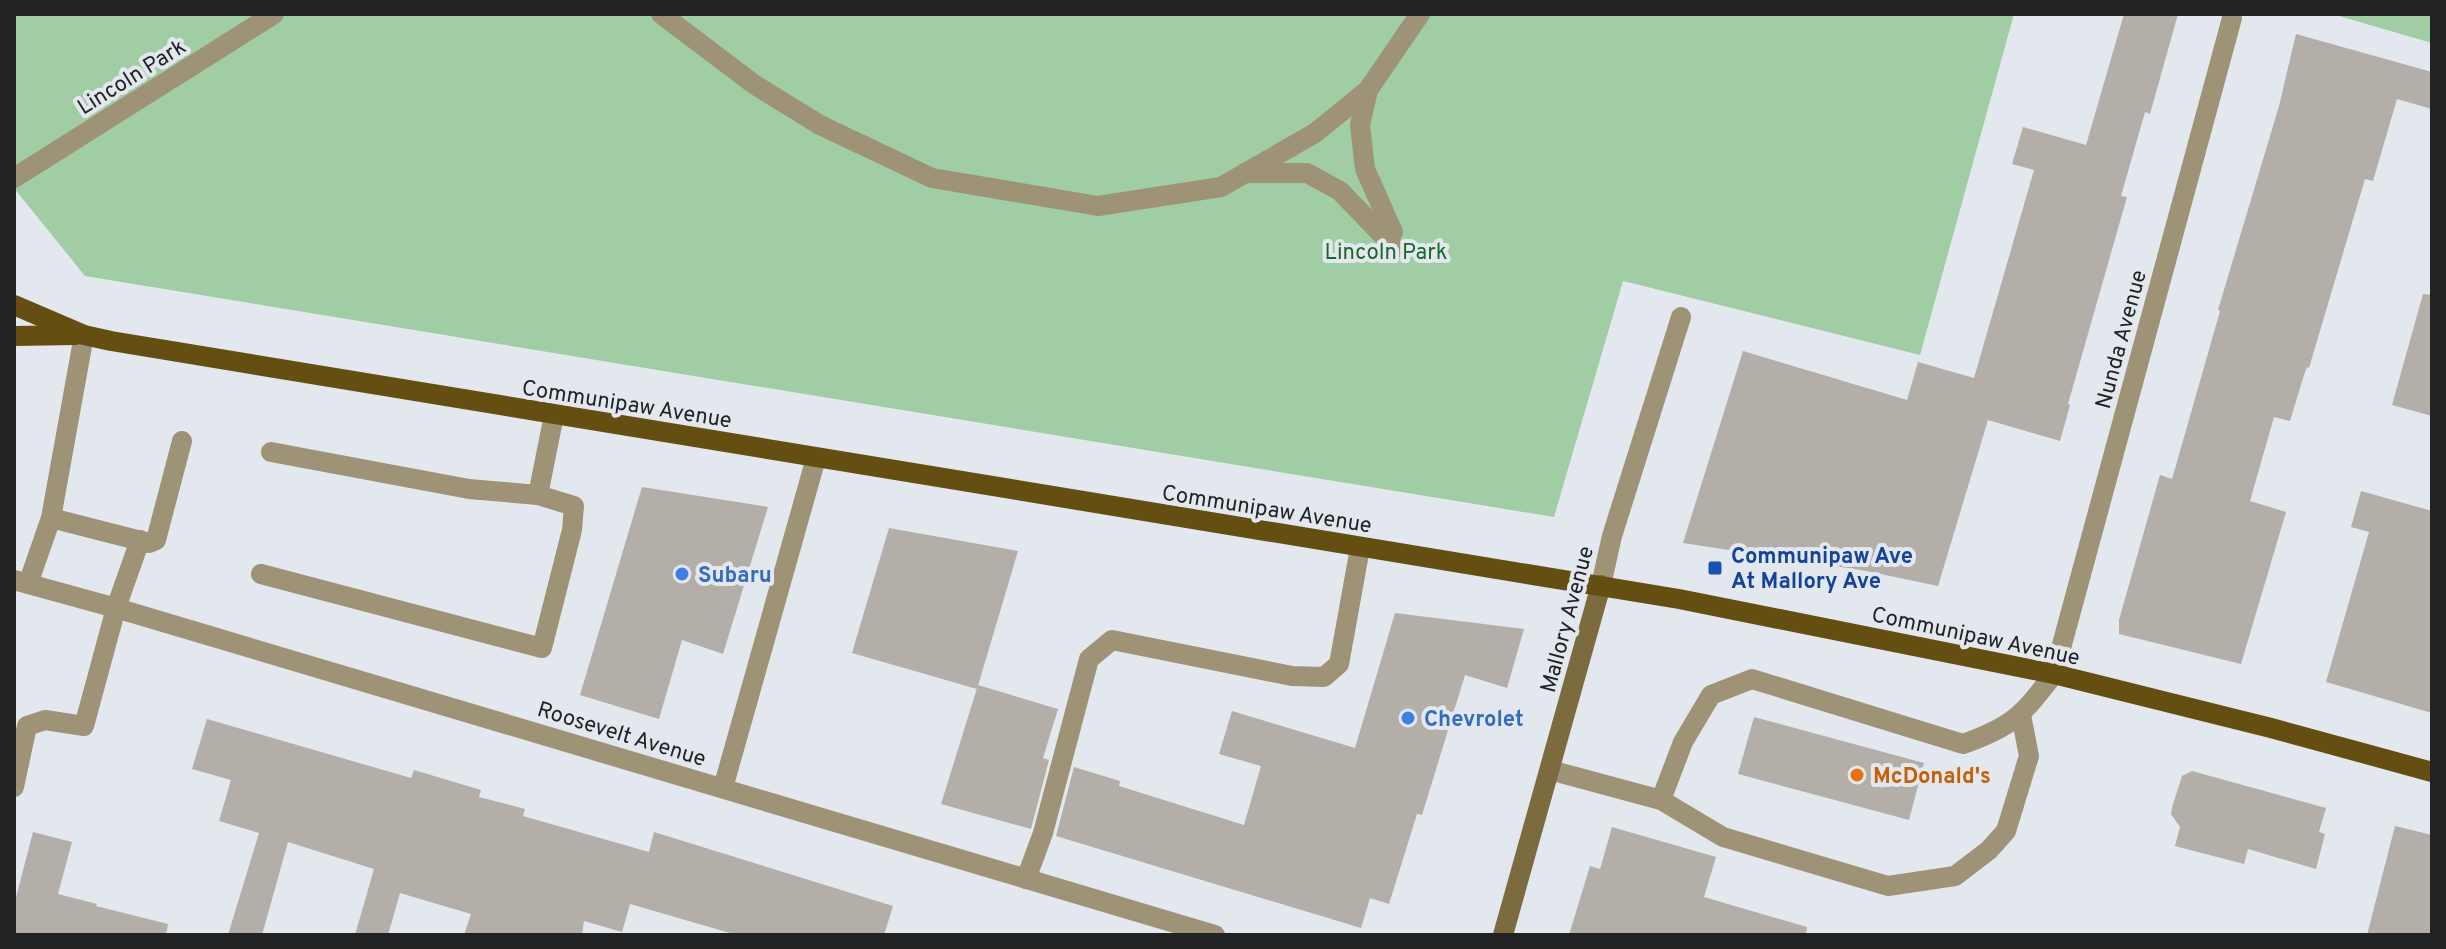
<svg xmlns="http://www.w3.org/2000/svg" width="2446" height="949" font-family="Overpass,sans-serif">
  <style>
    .green { fill: #a0cda3 }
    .building { fill: #b3aea8 }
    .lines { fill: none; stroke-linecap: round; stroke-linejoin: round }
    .lane { stroke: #9f9377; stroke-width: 20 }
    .street { stroke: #9f9377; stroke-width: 20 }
    .secondary { stroke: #7d6b40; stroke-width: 20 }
    .primary { stroke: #644e11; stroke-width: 20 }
    .transit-dot { fill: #1a4fb4; stroke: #e2e8ee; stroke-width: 3 }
    .shop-dot { fill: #3f7fe0; stroke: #e2e8ee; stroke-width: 3 }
    .food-dot { fill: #e8710a; stroke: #e2e8ee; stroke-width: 3 }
    .labels { text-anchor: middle; stroke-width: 8; stroke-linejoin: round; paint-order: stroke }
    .street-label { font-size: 22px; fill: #202224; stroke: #e2e8ee }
    .park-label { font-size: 22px; fill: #176928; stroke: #e2e8ee }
    .transit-label { font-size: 22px; font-weight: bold; fill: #164399; stroke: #e2e8ee; text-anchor: start }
    .shop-label { font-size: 22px; font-weight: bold; fill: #366cbe; stroke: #e2e8ee; text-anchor: start }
    .food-label { font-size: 22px; font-weight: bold; fill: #c56008; stroke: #e2e8ee; text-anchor: start }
  </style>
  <rect width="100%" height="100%" fill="#e2e8ee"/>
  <!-- green -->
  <g class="green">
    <path d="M 14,14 L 2014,14 L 1920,355 L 1623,281 L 1554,517 L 85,276 L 14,188 Z"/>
    <path d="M 2332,14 L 2432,14 L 2432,43 Z"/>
  </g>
  <!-- building -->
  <g class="building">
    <path d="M 2124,14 L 2178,14 L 2150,114 L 2145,112 L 2121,196 L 2127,197 L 2068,404 L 2070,405 L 2060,441 L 1988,420 L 1938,586 L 1861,570 L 1683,543 L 1743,351 L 1907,400 L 1918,362 L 1974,378 L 2034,170 L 2012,164 L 2023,127 L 2086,145 Z"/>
    <path d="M 2296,34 L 2432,72 L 2432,109 L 2397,99 L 2373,181 L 2365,179 L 2309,368 L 2307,367 L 2303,378 L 2290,421 L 2274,417 L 2250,501 L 2286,512 L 2241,664 L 2119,634 L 2119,620 L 2160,475 L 2172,479 L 2220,311 L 2218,310 L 2279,106 Z"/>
    <path d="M 2423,294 L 2432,295 L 2432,416 L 2392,405 Z"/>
    <path d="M 642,487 L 768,507 L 723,654 L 682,640 L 659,719 L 580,695 Z"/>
    <path d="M 2361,491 L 2432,511 L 2432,713 L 2326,682 L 2369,532 L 2351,527 Z"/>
    <path d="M 889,528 L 1018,551 L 977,689 L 852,653 Z"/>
    <path d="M 1395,613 L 1524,629 L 1507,688 L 1465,675 L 1422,815 L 1417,814 L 1389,904 L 1370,898 L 1361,928 L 1056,836 L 1074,767 L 1120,781 L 1119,786 L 1244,825 L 1261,766 L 1219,754 L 1232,711 L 1355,748 Z"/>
    <path d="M 978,685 L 1058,709 L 1043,758 L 1049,760 L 1031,829 L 941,804 Z"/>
    <path d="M 1754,717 L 1924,763 L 1909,820 L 1738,774 Z"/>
    <path d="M 207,719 L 411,778 L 414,770 L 481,790 L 479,797 L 525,809 L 523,816 L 649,852 L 654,832 L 893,906 L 884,935 L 737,935 L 630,904 L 622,932 L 584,921 L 582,935 L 464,935 L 471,914 L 400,893 L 388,935 L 355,935 L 374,869 L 288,842 L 262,935 L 228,935 L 259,833 L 219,821 L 231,780 L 192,769 Z"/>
    <path d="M 2192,771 L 2326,808 L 2319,832 L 2325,834 L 2316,869 L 2248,849 L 2244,864 L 2175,846 L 2180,827 L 2171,814 L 2173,804 L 2182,776 Z"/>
    <path d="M 2395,826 L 2432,835 L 2432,935 L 2367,935 Z"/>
    <path d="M 1612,827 L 1716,857 L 1704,897 L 1807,927 L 1806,935 L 1569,935 L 1590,866 L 1600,869 Z"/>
    <path d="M 33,832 L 72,842 L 58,894 L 97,904 L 96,906 L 168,924 L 166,935 L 14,935 L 14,905 Z"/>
  </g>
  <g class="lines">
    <!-- lane -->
    <g class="lane">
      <path d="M 1368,90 L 1360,125 L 1365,169 L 1393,232"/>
      <path d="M 1245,173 L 1307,173 L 1340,191 L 1395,248"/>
      <path d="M 271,452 L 469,489 L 538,495 L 554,415"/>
      <path d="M 51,518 L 149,543 L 156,540 L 182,441"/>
      <path d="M 261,574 L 542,648 L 572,530 L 574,506 L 538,495"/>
      <path d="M 28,584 L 51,518 L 84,335"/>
      <path d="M 1550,770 L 1661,800 L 1723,837 L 1888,886 L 1955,876 L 1989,850 L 2006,831 L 2029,756 L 2021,715"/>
      <path d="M 14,787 L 27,726 L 45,720 L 84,726 L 116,608 L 140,540"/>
      <path d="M 723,788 L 816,458"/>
      <path d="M 1661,800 L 1683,742 L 1711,695 L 1752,679 L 1963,744 C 2014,726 2022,715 2054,674"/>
      <path d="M 1026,879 L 1043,833 L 1089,659 L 1112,640 L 1292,676 L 1324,677 L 1339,664 L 1360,548"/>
    </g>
    <!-- street -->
    <g class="street">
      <path d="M 661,14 L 755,85 L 820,125 L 932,178 L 1098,206 L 1221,187 L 1315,133 L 1368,90 L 1420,14"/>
      <path d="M 14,178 L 274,14"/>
      <path d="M 14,580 L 116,608 L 1215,935"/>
      <path d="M 1601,585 L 1612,536 L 1681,317"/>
      <path d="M 2054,674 L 2232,18"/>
    </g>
    <!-- secondary -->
    <path class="secondary" d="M 1503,935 L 1601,585"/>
    <!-- primary -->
    <g class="primary">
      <path d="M 14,305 L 84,335 L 111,341 L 1679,599 L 2054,674 L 2271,728 L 2432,772"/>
      <path d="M 14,336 L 76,335"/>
    </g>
  </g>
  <!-- markers -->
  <rect class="transit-dot" x="1707" y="560" width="16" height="16" rx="4"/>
  <g class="shop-dot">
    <circle cx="682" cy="574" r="8"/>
    <circle cx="1408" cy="718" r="8"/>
  </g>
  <circle class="food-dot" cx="1857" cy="775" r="8"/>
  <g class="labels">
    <!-- street labels -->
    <g class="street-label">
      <text transform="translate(131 76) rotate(-32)" y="8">Lincoln Park</text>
      <text transform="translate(2120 339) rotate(-75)" y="8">Nunda Avenue</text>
      <text transform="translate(627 403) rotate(9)" y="8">Communipaw Avenue</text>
      <text transform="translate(1267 508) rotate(9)" y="8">Communipaw Avenue</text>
      <text transform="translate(1566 619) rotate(-75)" y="8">Mallory Avenue</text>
      <text transform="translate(1976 635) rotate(12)" y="8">Communipaw Avenue</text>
      <text transform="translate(622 733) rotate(17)" y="8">Roosevelt Avenue</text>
    </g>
    <!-- park labels -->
    <g class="park-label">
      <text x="1386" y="259">Lincoln Park</text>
    </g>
    <!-- transit labels -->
    <g class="transit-label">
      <text x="1731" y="563">Communipaw Ave<tspan x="1731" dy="25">At Mallory Ave</tspan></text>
    </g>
    <!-- shop labels -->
    <g class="shop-label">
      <text x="698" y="582">Subaru</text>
      <text x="1424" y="726">Chevrolet</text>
    </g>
    <!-- food labels -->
    <g class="food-label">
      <text x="1873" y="783">McDonald's</text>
    </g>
  </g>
  <!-- border -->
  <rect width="2446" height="949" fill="none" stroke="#202224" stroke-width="32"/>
</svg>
